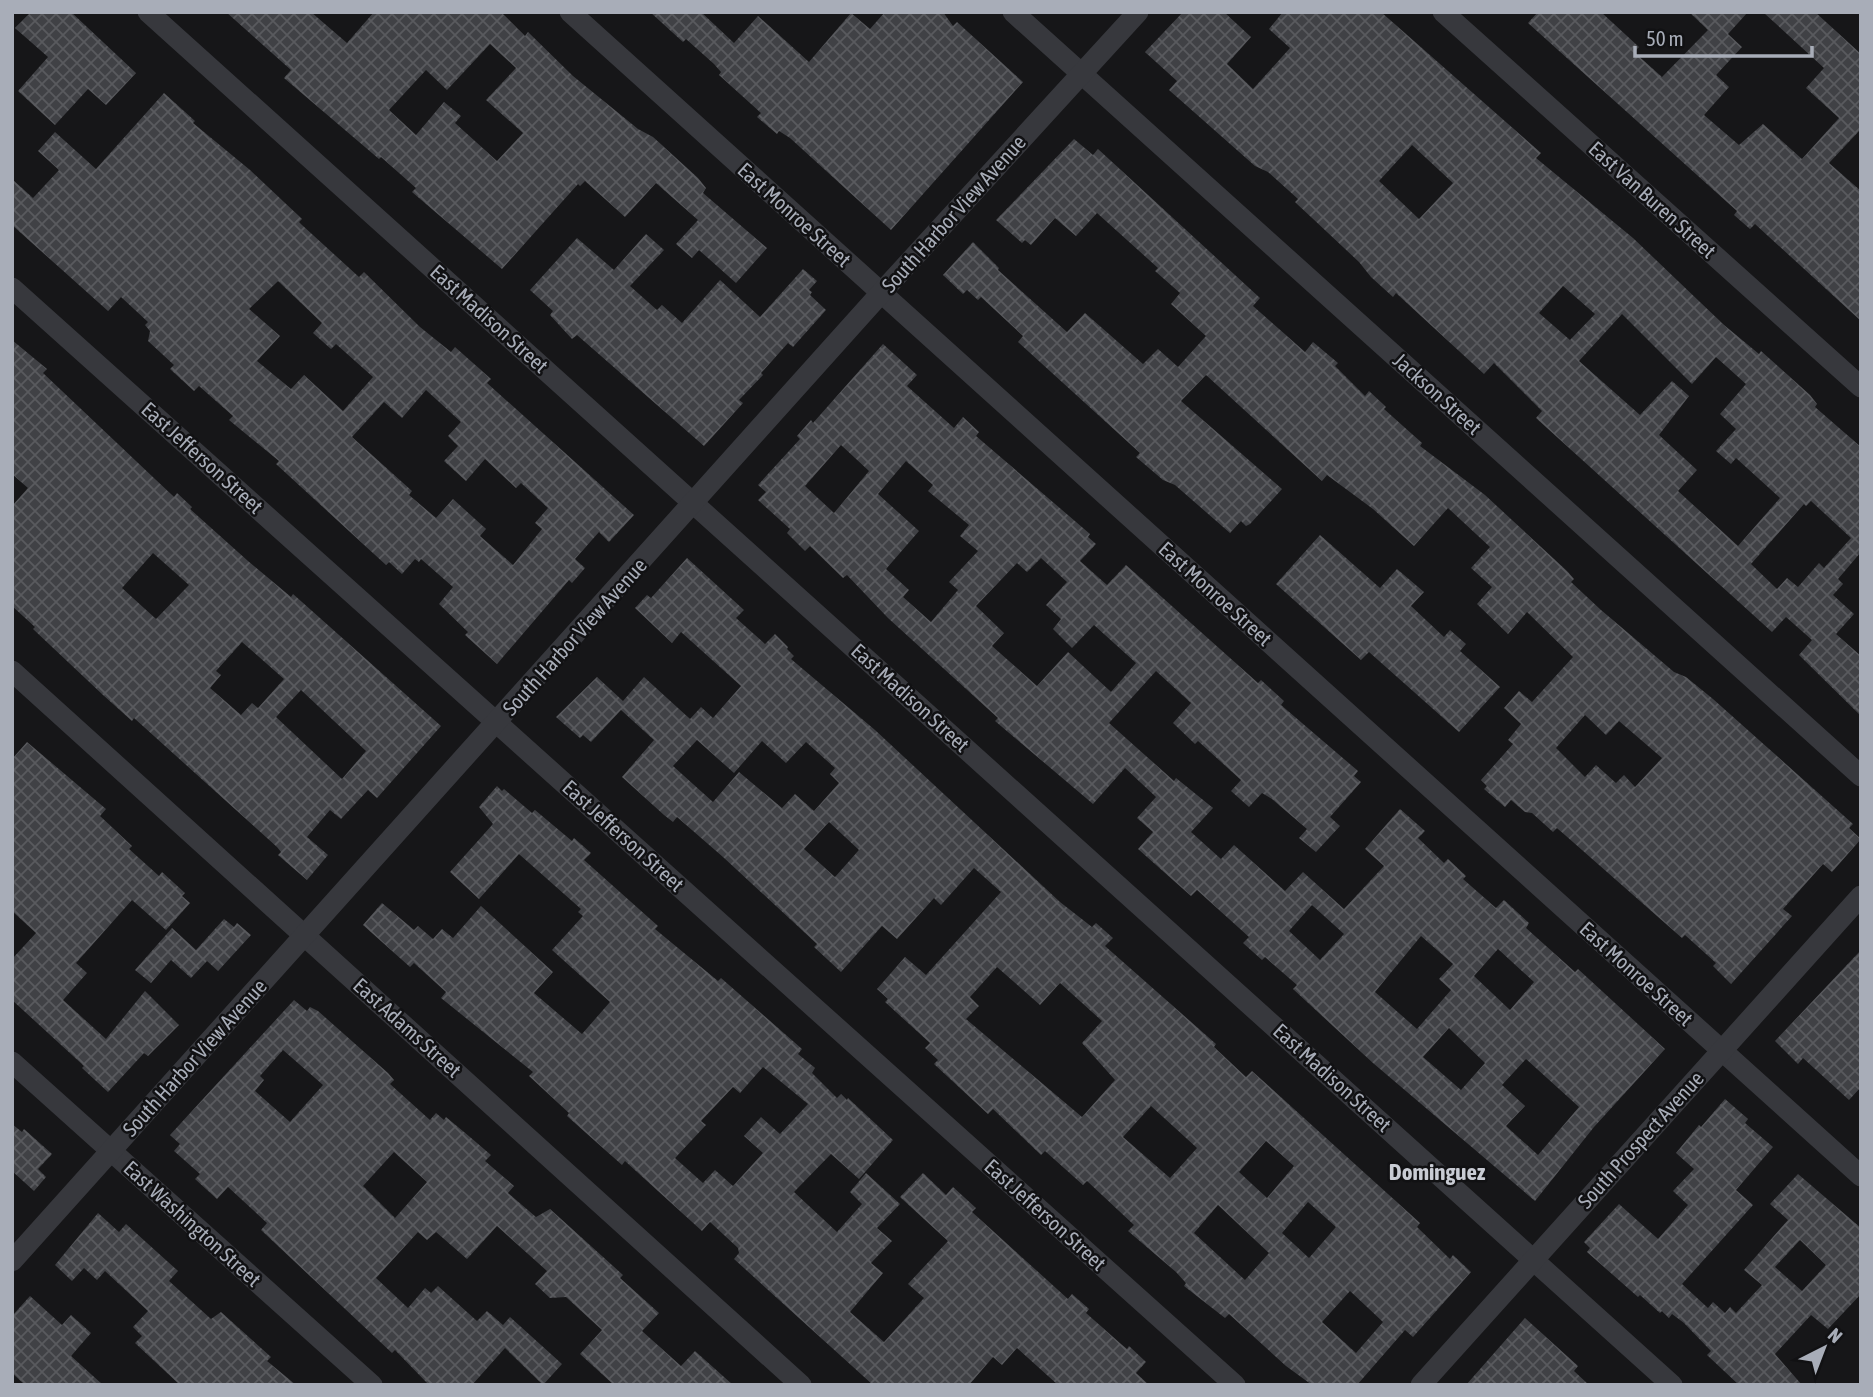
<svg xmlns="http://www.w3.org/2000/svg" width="1873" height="1397" font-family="'Asap Condensed',sans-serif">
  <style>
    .building { fill: url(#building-cross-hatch); fill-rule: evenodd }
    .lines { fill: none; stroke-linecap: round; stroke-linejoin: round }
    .street { stroke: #37383d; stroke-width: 21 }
    .labels { text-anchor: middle; stroke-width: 5; stroke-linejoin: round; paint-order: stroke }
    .street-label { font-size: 21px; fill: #a8adb8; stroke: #111113 }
    .neighbourhood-label { font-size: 23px; font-weight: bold; fill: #c9ccd4; stroke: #111113 }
  </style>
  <defs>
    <pattern id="building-cross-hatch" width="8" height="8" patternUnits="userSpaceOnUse" patternTransform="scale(1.75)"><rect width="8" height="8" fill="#404145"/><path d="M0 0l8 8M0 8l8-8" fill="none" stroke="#595a5e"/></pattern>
  </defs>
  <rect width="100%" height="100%" fill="#161618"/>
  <!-- building -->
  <g class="building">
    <path d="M 31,12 L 71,12 L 136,73 L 106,105 L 88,89 L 55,125 L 18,91 L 48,57 L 15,28 Z"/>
    <path d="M 226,12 L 311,12 L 347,43 L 374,12 L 501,12 L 525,36 L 528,32 L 573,76 L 638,129 L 653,137 L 698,178 L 706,188 L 703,193 L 767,248 L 736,283 L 699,250 L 692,258 L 676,244 L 698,220 L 656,183 L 625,217 L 585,181 L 580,186 L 578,184 L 502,269 L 412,192 L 416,188 L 381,157 L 379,159 L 284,78 L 291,70 ZM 490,44 L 516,68 L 486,100 L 523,133 L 497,161 L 455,123 L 461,116 L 444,102 L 416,135 L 389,110 L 426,70 L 447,90 Z"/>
    <path d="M 650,12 L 701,12 L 734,43 L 758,16 L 809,62 L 851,13 L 870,29 L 885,12 L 943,12 L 953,26 L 957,22 L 1023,82 L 891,230 L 790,138 L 779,131 L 777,134 L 757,117 L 761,113 L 719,75 L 721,72 L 714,64 L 686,39 L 683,42 Z"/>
    <path d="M 1183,12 L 1224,12 L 1251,37 L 1227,64 L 1253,89 L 1290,48 L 1269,29 L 1283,12 L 1381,12 L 1541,153 L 1536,158 L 1633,238 L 1724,325 L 1759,354 L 1761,351 L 1810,395 L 1817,404 L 1815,407 L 1861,447 L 1861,552 L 1838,579 L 1843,584 L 1833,595 L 1854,614 L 1836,634 L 1861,656 L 1861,716 L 1799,655 L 1812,640 L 1786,617 L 1772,632 L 1536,418 L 1542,411 L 1494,363 L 1484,374 L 1396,293 L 1393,297 L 1371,277 L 1359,262 L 1295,202 L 1298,199 L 1268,172 L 1255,166 L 1169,90 L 1177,81 L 1145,52 ZM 1412,145 L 1453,183 L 1419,219 L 1379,181 ZM 1563,286 L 1595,314 L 1570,340 L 1539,313 ZM 1622,314 L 1692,384 L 1716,357 L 1746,384 L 1720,414 L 1736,429 L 1716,451 L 1731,464 L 1736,458 L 1780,498 L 1738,546 L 1678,491 L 1697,470 L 1659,435 L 1689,396 L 1672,381 L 1640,415 L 1579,361 ZM 1811,501 L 1851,538 L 1824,568 L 1819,563 L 1798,587 L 1787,578 L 1777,589 L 1751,564 L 1804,504 L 1806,506 Z"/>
    <path d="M 1538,12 L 1601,12 L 1639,47 L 1634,52 L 1662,77 L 1708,30 L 1689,12 L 1748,12 L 1728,34 L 1742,47 L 1716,75 L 1729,87 L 1704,115 L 1739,145 L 1763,124 L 1802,159 L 1839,118 L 1806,88 L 1824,68 L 1763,12 L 1815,12 L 1861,54 L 1861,129 L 1829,163 L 1861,191 L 1861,321 L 1755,224 L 1750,229 L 1734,215 L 1737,211 L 1528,23 Z"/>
    <path d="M 164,93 L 195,121 L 193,123 L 250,170 L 302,219 L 299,222 L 302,225 L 359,277 L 364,272 L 420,327 L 451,352 L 455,347 L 491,379 L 487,383 L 634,515 L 609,542 L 599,532 L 575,559 L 585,568 L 572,583 L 569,580 L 497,664 L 465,635 L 468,632 L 439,604 L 453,587 L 421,559 L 419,562 L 415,559 L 402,574 L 389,562 L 386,565 L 276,464 L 279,461 L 229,420 L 233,416 L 199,386 L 194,391 L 170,369 L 174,365 L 148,341 L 150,331 L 145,325 L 148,322 L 121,297 L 108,311 L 12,225 L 12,179 L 33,198 L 59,170 L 38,151 L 55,132 L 96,169 ZM 278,281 L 322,323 L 313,333 L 331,349 L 336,344 L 373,377 L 343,411 L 304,375 L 291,389 L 257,361 L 280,336 L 249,309 ZM 426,390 L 461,422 L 448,436 L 458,446 L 444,461 L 466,481 L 485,459 L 516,488 L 521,483 L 548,508 L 535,523 L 542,529 L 513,565 L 480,536 L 486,529 L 453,499 L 436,518 L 409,495 L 412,491 L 352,437 L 384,402 L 402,418 Z"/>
    <path d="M 1074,139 L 1093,155 L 1098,149 L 1260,298 L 1253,306 L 1305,352 L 1313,342 L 1338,363 L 1335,366 L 1365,396 L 1369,391 L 1386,407 L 1384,409 L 1422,443 L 1420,446 L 1485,495 L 1567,571 L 1574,579 L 1571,582 L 1601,610 L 1674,672 L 1686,677 L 1713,699 L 1853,824 L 1849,828 L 1861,839 L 1832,872 L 1823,864 L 1783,909 L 1792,916 L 1731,984 L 1713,966 L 1716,963 L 1685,935 L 1682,938 L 1557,828 L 1553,832 L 1532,813 L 1525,812 L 1511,800 L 1505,807 L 1484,789 L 1487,786 L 1481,780 L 1513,744 L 1508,740 L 1521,724 L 1504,708 L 1519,691 L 1532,702 L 1573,657 L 1527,612 L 1508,634 L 1477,604 L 1492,587 L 1471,568 L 1490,547 L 1448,508 L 1414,546 L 1373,509 L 1327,475 L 1322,481 L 1206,375 L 1181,401 L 1282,489 L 1250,524 L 1246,526 L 1241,521 L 1230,533 L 1175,485 L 1163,480 L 1136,457 L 1140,453 L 1018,342 L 1023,336 L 981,297 L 978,300 L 967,290 L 963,294 L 943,275 L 973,242 L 999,268 L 998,270 L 1067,332 L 1085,313 L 1143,364 L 1158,349 L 1178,367 L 1206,336 L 1171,304 L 1180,293 L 1155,271 L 1158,268 L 1097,213 L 1076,236 L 1055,218 L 1031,245 L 1025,240 L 1022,243 L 996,220 ZM 1585,715 L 1606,735 L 1619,721 L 1662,758 L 1635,787 L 1624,775 L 1616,783 L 1596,765 L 1585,777 L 1556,748 Z"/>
    <path d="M 646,234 L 664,250 L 630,286 L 657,310 L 662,305 L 682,323 L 720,280 L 760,317 L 803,269 L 817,281 L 809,290 L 812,292 L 810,295 L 826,310 L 793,347 L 788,343 L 761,373 L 763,375 L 739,400 L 743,403 L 704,446 L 577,335 L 572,339 L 550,315 L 553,311 L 530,290 L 577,238 L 614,270 Z"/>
    <path d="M 12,340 L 47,369 L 43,373 L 174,497 L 177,493 L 192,507 L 190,509 L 248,561 L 291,597 L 293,594 L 302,602 L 441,726 L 377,798 L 368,790 L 341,819 L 330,810 L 307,837 L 328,855 L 307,880 L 278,855 L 281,852 L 277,847 L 134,718 L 132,721 L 103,695 L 33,629 L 35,627 L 12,606 L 12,506 L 28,488 L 12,474 ZM 153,553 L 189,585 L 156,619 L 122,588 ZM 242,642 L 284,679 L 258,708 L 252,703 L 241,715 L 210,688 L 221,675 L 216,671 ZM 301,690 L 366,751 L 342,779 L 276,717 Z"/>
    <path d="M 883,344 L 917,375 L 907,386 L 954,428 L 963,417 L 979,432 L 976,436 L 1090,534 L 1088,537 L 1096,544 L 1080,561 L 1107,585 L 1126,565 L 1258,683 L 1261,680 L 1284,701 L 1281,705 L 1358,771 L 1354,776 L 1361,782 L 1330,817 L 1340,826 L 1316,852 L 1299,838 L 1307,829 L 1272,799 L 1262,793 L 1249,807 L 1231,791 L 1241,780 L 1198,741 L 1195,744 L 1173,723 L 1191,703 L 1156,671 L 1109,723 L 1174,781 L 1176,778 L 1213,808 L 1191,832 L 1221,859 L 1234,845 L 1285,891 L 1303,872 L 1344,909 L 1384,866 L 1365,849 L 1400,809 L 1425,831 L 1418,838 L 1444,863 L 1448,859 L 1466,876 L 1463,879 L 1496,908 L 1504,900 L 1529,923 L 1526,928 L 1575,972 L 1578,969 L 1665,1049 L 1594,1127 L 1535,1201 L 1373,1063 L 1293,989 L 1297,985 L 1265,957 L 1262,960 L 1243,943 L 1249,937 L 1197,890 L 1191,896 L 1138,849 L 1153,832 L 1137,818 L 1156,797 L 1125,768 L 1093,804 L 995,721 L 998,718 L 888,618 L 847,575 L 843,578 L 810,546 L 805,551 L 787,533 L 790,529 L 758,500 L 766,492 L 758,485 L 800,439 L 797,436 L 811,420 L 813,423 ZM 841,445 L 869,471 L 834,513 L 805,486 ZM 906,461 L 933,485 L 928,491 L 969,525 L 960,536 L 978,551 L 949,582 L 958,590 L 931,622 L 903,597 L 909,590 L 886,569 L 919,531 L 878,494 ZM 1041,558 L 1067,582 L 1046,605 L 1061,619 L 1053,629 L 1072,648 L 1094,625 L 1136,663 L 1111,692 L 1068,652 L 1037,686 L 992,646 L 1004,633 L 976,606 L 1017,563 L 1027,572 ZM 1312,905 L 1344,934 L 1320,960 L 1289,931 ZM 1421,936 L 1453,964 L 1439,979 L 1451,990 L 1417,1029 L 1375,992 ZM 1498,949 L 1534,982 L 1510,1010 L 1474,976 ZM 1449,1028 L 1485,1063 L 1461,1090 L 1423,1057 ZM 1526,1059 L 1579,1107 L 1538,1155 L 1506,1126 L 1525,1106 L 1502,1085 Z"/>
    <path d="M 1320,535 L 1380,588 L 1397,569 L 1424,592 L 1411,606 L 1444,637 L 1450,630 L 1466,644 L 1460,651 L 1500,687 L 1459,732 L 1369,652 L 1361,660 L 1276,584 Z"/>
    <path d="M 687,558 L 744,610 L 736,618 L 765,644 L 775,634 L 788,647 L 787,649 L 794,656 L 791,659 L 875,730 L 1060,902 L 1092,927 L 1096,923 L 1113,938 L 1105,946 L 1216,1044 L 1214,1047 L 1246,1077 L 1252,1071 L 1420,1223 L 1417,1227 L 1450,1259 L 1453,1255 L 1471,1272 L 1413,1337 L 1405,1330 L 1357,1385 L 1312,1385 L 1286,1366 L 1229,1314 L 1225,1318 L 1184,1286 L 1186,1283 L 1176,1272 L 1128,1231 L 1134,1225 L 1087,1181 L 1083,1185 L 1045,1151 L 1041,1155 L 993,1109 L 988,1114 L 934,1064 L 938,1060 L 925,1048 L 930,1043 L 885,1002 L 888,999 L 877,989 L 905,957 L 926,975 L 1001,892 L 974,868 L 941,905 L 934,898 L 897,939 L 882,926 L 841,972 L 814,947 L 817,944 L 723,857 L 677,817 L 673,822 L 664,815 L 622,777 L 654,740 L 621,710 L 591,742 L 583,735 L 580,738 L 556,717 L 597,677 L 623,701 L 644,677 L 690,719 L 701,707 L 713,718 L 741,686 L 681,632 L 672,643 L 635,608 L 647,595 L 651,598 ZM 697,740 L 734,773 L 762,741 L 786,763 L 806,742 L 835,768 L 830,774 L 839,783 L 814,811 L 795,794 L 782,808 L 739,772 L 713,802 L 673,766 ZM 829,822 L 859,850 L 835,877 L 804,849 ZM 997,967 L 1040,1005 L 1060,983 L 1102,1021 L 1082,1043 L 1115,1080 L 1082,1117 L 966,1019 L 979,1006 L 970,997 ZM 1151,1106 L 1197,1148 L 1170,1178 L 1123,1137 ZM 1266,1141 L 1294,1166 L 1267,1198 L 1239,1172 ZM 1308,1202 L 1336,1227 L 1309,1258 L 1282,1233 ZM 1218,1205 L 1269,1253 L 1245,1280 L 1194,1233 ZM 1350,1291 L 1383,1322 L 1356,1353 L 1322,1322 Z"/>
    <path d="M 27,742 L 106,809 L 100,816 L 132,846 L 129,849 L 159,876 L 162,872 L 185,893 L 182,896 L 190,903 L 166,930 L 132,900 L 76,963 L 87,973 L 63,1000 L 106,1039 L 145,991 L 179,1025 L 148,1056 L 144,1053 L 108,1092 L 82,1068 L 84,1066 L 12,1000 L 12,959 L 36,933 L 12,911 L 12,759 Z"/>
    <path d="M 497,786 L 502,791 L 504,789 L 532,813 L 535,810 L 572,841 L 574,838 L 591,853 L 584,860 L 658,926 L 655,929 L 718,981 L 721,978 L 802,1049 L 798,1054 L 815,1068 L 812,1073 L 837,1098 L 841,1094 L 847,1100 L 848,1098 L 893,1140 L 859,1179 L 831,1154 L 794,1192 L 837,1232 L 862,1204 L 850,1192 L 866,1173 L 900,1204 L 877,1228 L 892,1241 L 871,1263 L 883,1273 L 850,1312 L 884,1342 L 924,1298 L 908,1284 L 948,1241 L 900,1197 L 923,1173 L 946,1195 L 953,1187 L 976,1208 L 972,1212 L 1068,1299 L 1072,1294 L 1089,1309 L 1086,1313 L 1121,1344 L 1127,1349 L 1129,1346 L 1146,1362 L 1136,1373 L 1149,1385 L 1058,1385 L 1017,1348 L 1002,1365 L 993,1357 L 969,1385 L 873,1385 L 734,1259 L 739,1253 L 738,1248 L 710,1222 L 702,1231 L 625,1161 L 622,1165 L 567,1116 L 569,1113 L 529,1076 L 533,1072 L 441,998 L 446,992 L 414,963 L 410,967 L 363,925 L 382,903 L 414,930 L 418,926 L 433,939 L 442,929 L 453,938 L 481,906 L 553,972 L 534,993 L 582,1034 L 610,1002 L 552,950 L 583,916 L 578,912 L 581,909 L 519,854 L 479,899 L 450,872 L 493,824 L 479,807 ZM 763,1067 L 808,1104 L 780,1134 L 761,1117 L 744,1136 L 763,1153 L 733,1186 L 715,1170 L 703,1183 L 675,1158 L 706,1125 L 701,1121 L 733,1087 L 740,1093 Z"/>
    <path d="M 224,919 L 234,927 L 237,923 L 251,935 L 218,971 L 207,961 L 191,978 L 171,960 L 151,983 L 135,970 L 172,928 L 196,950 Z"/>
    <path d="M 1861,950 L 1861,1087 L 1849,1100 L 1803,1058 L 1798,1064 L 1775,1041 Z"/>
    <path d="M 294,1000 L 307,1011 L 310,1007 L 318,1011 L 388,1073 L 394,1080 L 390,1084 L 430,1120 L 436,1113 L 444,1120 L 446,1117 L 470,1137 L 491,1155 L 485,1161 L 514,1186 L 508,1193 L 536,1217 L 550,1209 L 623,1275 L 620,1278 L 659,1313 L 642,1331 L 681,1366 L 695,1351 L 733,1385 L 614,1385 L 580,1354 L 602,1330 L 566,1297 L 550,1298 L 535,1284 L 547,1271 L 497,1226 L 467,1259 L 436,1232 L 427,1240 L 418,1232 L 376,1278 L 408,1308 L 425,1288 L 431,1293 L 438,1286 L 477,1321 L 487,1311 L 503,1325 L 510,1317 L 562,1364 L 543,1385 L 505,1348 L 472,1385 L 429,1385 L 395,1350 L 392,1353 L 261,1230 L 267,1223 L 228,1187 L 217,1199 L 195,1179 L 200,1174 L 174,1151 L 180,1144 L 170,1135 ZM 283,1050 L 323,1085 L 290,1122 L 255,1091 L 264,1080 L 260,1076 ZM 394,1152 L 427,1182 L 395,1218 L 363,1186 Z"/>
    <path d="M 1725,1099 L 1748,1119 L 1745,1123 L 1773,1147 L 1736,1190 L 1753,1205 L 1682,1284 L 1708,1308 L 1713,1302 L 1725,1313 L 1730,1307 L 1736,1313 L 1762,1285 L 1744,1270 L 1788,1220 L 1770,1204 L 1798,1174 L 1861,1228 L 1861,1294 L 1828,1329 L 1811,1315 L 1775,1354 L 1802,1385 L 1739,1385 L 1707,1355 L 1711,1351 L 1684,1323 L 1672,1314 L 1669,1318 L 1662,1311 L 1660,1313 L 1640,1295 L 1638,1297 L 1587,1252 L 1590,1248 L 1584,1242 L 1619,1204 L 1658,1239 L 1688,1205 L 1673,1191 L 1694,1169 L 1676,1153 L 1699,1125 L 1701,1127 ZM 1800,1240 L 1826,1265 L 1802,1291 L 1775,1267 Z"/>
    <path d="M 12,1124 L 22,1132 L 24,1129 L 52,1154 L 38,1169 L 46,1177 L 34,1191 L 12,1171 Z"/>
    <path d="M 98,1213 L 119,1232 L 126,1224 L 178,1271 L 169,1281 L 211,1319 L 221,1312 L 271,1357 L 267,1361 L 296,1385 L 180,1385 L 135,1343 L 142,1336 L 133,1327 L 148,1311 L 105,1271 L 97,1280 L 84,1268 L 72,1281 L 55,1265 Z"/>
    <path d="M 30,1296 L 62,1325 L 71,1315 L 91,1333 L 71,1356 L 103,1385 L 25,1385 L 12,1373 L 12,1316 Z"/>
    <path d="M 1525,1318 L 1578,1366 L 1574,1371 L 1589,1385 L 1466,1385 Z"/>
  </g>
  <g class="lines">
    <!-- street -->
    <g class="street">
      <path d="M 148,12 L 1672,1385"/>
      <path d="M 570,12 L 1861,1176"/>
      <path d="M 1013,12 L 1861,776"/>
      <path d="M 1443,12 L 1861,387"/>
      <path d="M 12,288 L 1235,1385"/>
      <path d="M 12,671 L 801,1385"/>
      <path d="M 12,1062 L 372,1385"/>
      <path d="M 12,1261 L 881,293 L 1138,12"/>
      <path d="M 1421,1385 L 1861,896"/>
    </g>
  </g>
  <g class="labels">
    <!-- street labels -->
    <g class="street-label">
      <text transform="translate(1652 200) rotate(42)" y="7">East Van Buren Street</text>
      <text transform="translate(954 214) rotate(-48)" y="7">South Harbor View Avenue</text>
      <text transform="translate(794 215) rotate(42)" y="7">East Monroe Street</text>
      <text transform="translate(489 319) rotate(42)" y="7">East Madison Street</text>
      <text transform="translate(1437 394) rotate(42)" y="7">Jackson Street</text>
      <text transform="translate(202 458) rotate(42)" y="7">East Jefferson Street</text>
      <text transform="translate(1215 594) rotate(42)" y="7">East Monroe Street</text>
      <text transform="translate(575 637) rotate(-48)" y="7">South Harbor View Avenue</text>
      <text transform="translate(910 698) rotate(42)" y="7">East Madison Street</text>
      <text transform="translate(623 836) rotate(42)" y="7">East Jefferson Street</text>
      <text transform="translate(1636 974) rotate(42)" y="7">East Monroe Street</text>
      <text transform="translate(407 1028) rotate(42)" y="7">East Adams Street</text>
      <text transform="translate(195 1058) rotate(-48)" y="7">South Harbor View Avenue</text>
      <text transform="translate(1332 1078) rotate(42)" y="7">East Madison Street</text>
      <text transform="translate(1641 1140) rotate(-48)" y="7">South Prospect Avenue</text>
      <text transform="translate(1045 1215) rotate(42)" y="7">East Jefferson Street</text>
      <text transform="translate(192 1224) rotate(42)" y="7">East Washington Street</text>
    </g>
    <!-- neighbourhood labels -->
    <g class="neighbourhood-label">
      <text x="1437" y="1180">Dominguez</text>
    </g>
  </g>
  <!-- border -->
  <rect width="1873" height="1397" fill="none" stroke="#a8adb8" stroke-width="28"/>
  <!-- north arrow -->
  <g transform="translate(1824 1348) rotate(42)" stroke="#111113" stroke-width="5" paint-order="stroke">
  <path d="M0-5L12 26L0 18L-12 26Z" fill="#a8adb8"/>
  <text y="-10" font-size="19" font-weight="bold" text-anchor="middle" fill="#a8adb8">N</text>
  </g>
  <!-- scale -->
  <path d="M1635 46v10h177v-10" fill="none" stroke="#a8adb8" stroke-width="3.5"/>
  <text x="1646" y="46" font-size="21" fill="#a8adb8" stroke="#111113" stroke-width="5" paint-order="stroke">50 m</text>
</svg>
